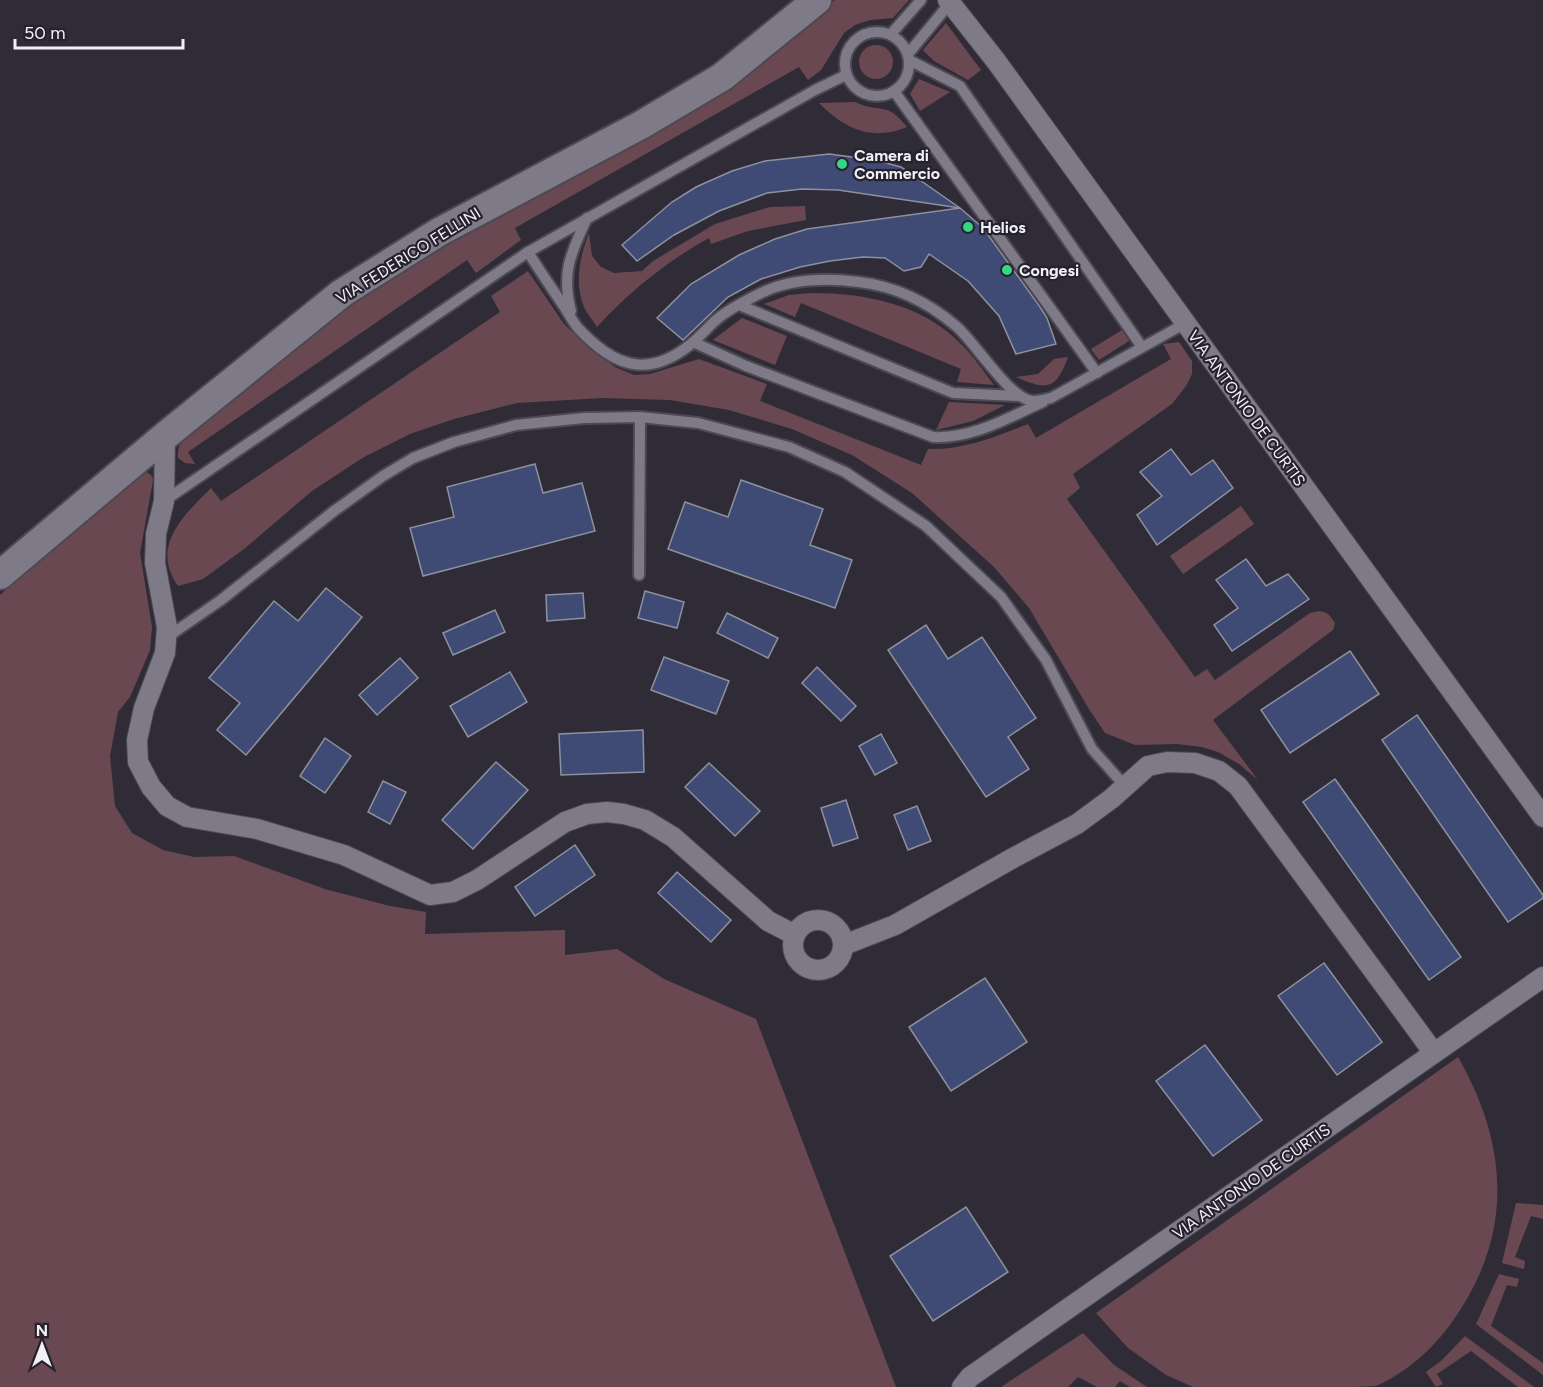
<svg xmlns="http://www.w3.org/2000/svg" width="1543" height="1387" font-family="Figtree,sans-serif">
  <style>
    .green { fill: #6a4851 }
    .building { fill: #404b75; stroke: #8d919e; stroke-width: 1.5 }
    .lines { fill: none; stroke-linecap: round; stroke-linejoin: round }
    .lane-casing { stroke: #4c4952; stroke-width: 14 }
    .street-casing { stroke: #4c4952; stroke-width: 22 }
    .secondary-casing { stroke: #4c4952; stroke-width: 32 }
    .lane { stroke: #7f7a88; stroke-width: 10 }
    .street { stroke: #7f7a88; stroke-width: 20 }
    .secondary { stroke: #7f7a88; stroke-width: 28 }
    .poi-dot { fill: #34d881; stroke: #26222d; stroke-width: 2 }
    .labels { text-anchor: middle; stroke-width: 4.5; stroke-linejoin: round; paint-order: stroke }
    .poi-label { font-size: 16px; font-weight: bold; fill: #f2f0f7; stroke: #26222d; text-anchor: start }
    .street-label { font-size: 16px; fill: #f2f0f7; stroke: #26222d }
  </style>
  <rect width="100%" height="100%" fill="#302c37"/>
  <!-- green -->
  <g class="green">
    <path d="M 835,0 L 909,0 L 893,18 L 870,20 L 855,25 L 844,33 L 821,70 L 808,80 L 799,67 L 515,228 L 521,240 L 476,273 L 467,260 L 188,452 L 195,464 L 185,463 L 178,458 C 177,445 183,438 192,428 L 388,278 L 748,74 Z"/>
    <path d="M 946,23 L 981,70 L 968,80 L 934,61 L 923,50 Z"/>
    <circle cx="876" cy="62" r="17"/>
    <path d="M 919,79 L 950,92 L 920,111 L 910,94 Z"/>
    <path d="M 855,102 C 881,114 886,100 907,127 C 871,142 844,128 819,103 Z"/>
    <path d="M 805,206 L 806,220 L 748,231 L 711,244 L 709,238 C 666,262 631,290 597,327 C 593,320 587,314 584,307 C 574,283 580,256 589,233 L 592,256 L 601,267 L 614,273 L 642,271 L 653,261 L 715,224 L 770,207 Z"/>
    <path d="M 528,271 L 564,324 L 588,347 L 615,367 L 634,375 L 650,374 L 699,359 L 767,384 L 760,401 L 921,465 L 928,449 C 963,450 995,437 1028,424 L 1036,438 L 1171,359 L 1163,344 L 1179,342 L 1192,361 L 1192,374 L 1186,386 L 1172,404 L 1073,474 L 1080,488 L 1067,499 L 1195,677 L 1207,669 L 1215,680 L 1310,613 C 1323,609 1328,611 1335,623 L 1333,630 L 1213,720 L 1258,780 L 1239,764 L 1218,752 L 1202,747 L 1177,744 L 1135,745 L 1105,733 L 1089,709 L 1029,608 L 994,567 L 912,493 L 852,455 L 792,429 L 729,410 L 670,400 L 603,398 L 517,403 L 454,419 L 410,434 L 364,457 L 312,491 L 244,549 L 203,579 L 178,586 C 150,546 183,516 211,488 L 221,501 L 500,312 L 491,296 Z"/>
    <path d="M 811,293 C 865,293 923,304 962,345 C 974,357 984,372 994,385 L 957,382 L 961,369 L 801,303 L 795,317 L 764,304 L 789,295 Z"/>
    <path d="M 742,318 L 787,336 L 775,365 L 713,340 Z"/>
    <path d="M 1122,330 L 1129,341 L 1099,360 L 1091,349 Z"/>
    <path d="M 1068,357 C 1056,391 1046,390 1016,377 L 1038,374 L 1054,359 Z"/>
    <path d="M 949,402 L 1005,405 L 973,421 L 936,430 Z"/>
    <path d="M 141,472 L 147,472 L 152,476 L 153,480 L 140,553 L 152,627 L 150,650 L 130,697 L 118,712 L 110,756 L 115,806 L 132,833 L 163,850 L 194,857 L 234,856 L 325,889 L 390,906 L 426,912 L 425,934 L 565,930 L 565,955 L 617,949 L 664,979 L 756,1019 L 896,1387 L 0,1387 L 0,595 Z"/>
    <path d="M 1241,506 L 1254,524 L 1183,574 L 1170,556 Z"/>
    <path d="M 1458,1057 C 1509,1146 1514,1236 1452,1322 C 1433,1349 1406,1373 1376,1386 C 1366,1387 1342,1387 1330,1387 C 1285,1387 1239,1387 1193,1387 L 1166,1375 L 1128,1348 L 1096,1313 Z"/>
    <path d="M 1516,1203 L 1543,1205 L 1543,1219 L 1531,1216 L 1515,1257 L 1525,1261 L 1524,1269 L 1502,1263 Z"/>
    <path d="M 1499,1274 L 1519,1279 L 1517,1287 L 1507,1285 L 1491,1326 L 1543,1363 L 1543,1375 L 1476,1324 Z"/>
    <path d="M 1083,1333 L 1114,1365 L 1147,1387 L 1130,1387 L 1120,1381 L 1115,1387 L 1097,1387 L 1078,1377 L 1068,1387 L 1001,1387 Z"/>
    <path d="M 1465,1336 L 1534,1387 L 1518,1387 L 1471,1351 L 1437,1374 L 1443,1384 L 1436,1387 L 1426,1372 L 1442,1360 Z"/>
  </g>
  <!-- building -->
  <g class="building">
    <path d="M 829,154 L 875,160 L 901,167 L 960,208 L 838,190 L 802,189 L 767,193 L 719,211 L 674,235 L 637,261 L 622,245 L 672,202 L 696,187 L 732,171 L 765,161 Z"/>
    <path d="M 960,208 L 983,228 L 1038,304 L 1047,318 L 1056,344 L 1016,354 L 999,316 L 968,281 L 929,254 L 921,267 L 904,271 L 885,258 L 863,257 L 830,261 L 800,267 L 761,279 L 728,297 L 683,340 L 657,318 L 691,284 L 739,255 L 775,239 L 807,229 Z"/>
    <path d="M 1171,449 L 1191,475 L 1213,460 L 1233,488 L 1157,545 L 1137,515 L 1162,496 L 1140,472 Z"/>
    <path d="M 535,464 L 543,493 L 582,483 L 595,531 L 423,576 L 410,528 L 454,517 L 447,487 Z"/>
    <path d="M 741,480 L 823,509 L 810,545 L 852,560 L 835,608 L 668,549 L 685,502 L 728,517 Z"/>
    <path d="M 1246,559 L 1266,586 L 1288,574 L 1309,599 L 1232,651 L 1214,625 L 1238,608 L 1216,580 Z"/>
    <path d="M 326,588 L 362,617 L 246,755 L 217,730 L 240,703 L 209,678 L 274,601 L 298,621 Z"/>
    <path d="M 645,591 L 684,602 L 677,628 L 638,618 Z"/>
    <path d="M 583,593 L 585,618 L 547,621 L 546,595 Z"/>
    <path d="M 495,610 L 505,632 L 453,655 L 443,633 Z"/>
    <path d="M 727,613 L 778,638 L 768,658 L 717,633 Z"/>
    <path d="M 926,625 L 948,659 L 982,637 L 1036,718 L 1008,737 L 1029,769 L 986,797 L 888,650 Z"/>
    <path d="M 1350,651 L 1379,694 L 1290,753 L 1261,710 Z"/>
    <path d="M 664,657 L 729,681 L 716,714 L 651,690 Z"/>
    <path d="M 400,658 L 418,678 L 377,715 L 359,695 Z"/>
    <path d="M 817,667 L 856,706 L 841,721 L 802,683 Z"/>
    <path d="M 510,672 L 527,702 L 468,737 L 450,706 Z"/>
    <path d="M 1417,715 L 1543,895 L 1543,898 L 1508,922 L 1382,740 Z"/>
    <path d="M 643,730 L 644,772 L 561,775 L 559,734 Z"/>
    <path d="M 881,734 L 897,763 L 875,775 L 859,746 Z"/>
    <path d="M 325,738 L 351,756 L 325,793 L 300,776 Z"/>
    <path d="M 496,762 L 528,790 L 473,849 L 442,820 Z"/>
    <path d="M 709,763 L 760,811 L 735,836 L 685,787 Z"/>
    <path d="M 1335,779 L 1461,957 L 1429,980 L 1303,802 Z"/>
    <path d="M 383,781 L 406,792 L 390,824 L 368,812 Z"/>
    <path d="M 846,800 L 858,838 L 833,846 L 821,808 Z"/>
    <path d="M 917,806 L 931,841 L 908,850 L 894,815 Z"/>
    <path d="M 575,845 L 595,875 L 535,916 L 515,887 Z"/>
    <path d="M 677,872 L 731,920 L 711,942 L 658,893 Z"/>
    <path d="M 1324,963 L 1382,1042 L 1337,1075 L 1278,996 Z"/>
    <path d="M 985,978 L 1027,1042 L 951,1091 L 909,1027 Z"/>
    <path d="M 1205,1045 L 1262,1120 L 1213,1156 L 1156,1081 Z"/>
    <path d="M 966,1207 L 1008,1272 L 933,1321 L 890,1256 Z"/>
  </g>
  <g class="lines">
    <!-- lane casing -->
    <g class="lane-casing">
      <g id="lane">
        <circle cx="877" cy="64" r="32"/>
        <path d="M 891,34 L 921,0"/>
        <path d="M 908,54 L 950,3"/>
        <path d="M 909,60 L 960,86 L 1142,347"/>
        <path d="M 894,91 L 1097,373"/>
        <path d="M 528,252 C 539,270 551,287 563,305 C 568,312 572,321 578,328 C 614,367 648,379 691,344 C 702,335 710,324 721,316 C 733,307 747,300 761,293 C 790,279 827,278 859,282 C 895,286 929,303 956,326 C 975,342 1010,400 1033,401 C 1039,401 1046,399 1051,398 L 1186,323"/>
        <path d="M 739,305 L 953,393 L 1020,396"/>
        <path d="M 571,311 C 561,272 571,253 587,218"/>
        <path d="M 693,342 L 746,366 L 933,437 C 972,439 1008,418 1043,402"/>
        <path d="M 164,501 L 528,252 L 815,90 L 846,75"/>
        <path d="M 639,575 L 640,417"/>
        <path d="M 166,638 L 221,600 L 334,511 L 383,476 L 413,458 L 454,442 L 516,425 L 584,418 L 640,417 L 698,423 L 789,447 L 845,472 L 926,526 L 1001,597 L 1046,660 L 1092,749 L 1125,786"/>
      </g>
    </g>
    <!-- street casing -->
    <g class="street-casing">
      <g id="street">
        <path d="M 948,0 L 996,61 L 1543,817"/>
        <path d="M 165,436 L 164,501 L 156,534 L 155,563 L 167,627 L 165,653 L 144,708 L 137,740 L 138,762 L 151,787 L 167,806 L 187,817 L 257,829 L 344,855 L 430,895 L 453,892 L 477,880 L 565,822 L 587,814 L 607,812 L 624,814 L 645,820 L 673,837 L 768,921 L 795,935"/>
        <circle cx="818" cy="945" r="25"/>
        <path d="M 844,945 L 895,925 L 1013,858 L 1077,824 L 1111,799 L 1148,766 L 1167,762 L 1195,763 L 1219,771 L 1238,786 L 1434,1053"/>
        <path d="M 962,1387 L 970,1377 L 1543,977"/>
      </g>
    </g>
    <!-- secondary casing -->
    <g class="secondary-casing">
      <path id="secondary" d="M 0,575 L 165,436 L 342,293 L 439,232 L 641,125 L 722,77 L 817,0"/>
    </g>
    <!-- lane -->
    <use href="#lane" class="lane"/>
    <!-- street -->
    <use href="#street" class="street"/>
    <!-- secondary -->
    <use href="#secondary" class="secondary"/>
  </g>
  <!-- markers -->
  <g class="poi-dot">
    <circle cx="842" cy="164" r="6"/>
    <circle cx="968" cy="227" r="6"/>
    <circle cx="1007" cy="270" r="6"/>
  </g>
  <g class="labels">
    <!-- poi labels -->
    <g class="poi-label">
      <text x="854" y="161">Camera di<tspan x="854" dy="18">Commercio</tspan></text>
      <text x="980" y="233">Helios</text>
      <text x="1019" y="276">Congesi</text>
    </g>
    <!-- street labels -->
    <g class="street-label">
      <text transform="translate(408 255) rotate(-32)" y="6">VIA FEDERICO FELLINI</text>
      <text transform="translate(1247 408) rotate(54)" y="6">VIA ANTONIO DE CURTIS</text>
      <text transform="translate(1251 1181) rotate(-35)" y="6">VIA ANTONIO DE CURTIS</text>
    </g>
  </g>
  <!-- north arrow -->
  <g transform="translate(42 1345)" stroke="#26222d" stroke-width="4.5" paint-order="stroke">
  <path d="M0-4.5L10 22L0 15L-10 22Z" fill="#f2f0f7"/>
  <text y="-9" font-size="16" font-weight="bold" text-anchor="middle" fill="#f2f0f7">N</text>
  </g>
  <!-- scale -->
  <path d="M15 39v9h168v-9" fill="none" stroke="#f2f0f7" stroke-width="3"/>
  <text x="24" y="39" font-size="18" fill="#f2f0f7" stroke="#26222d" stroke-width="4.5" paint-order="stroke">50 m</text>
</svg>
